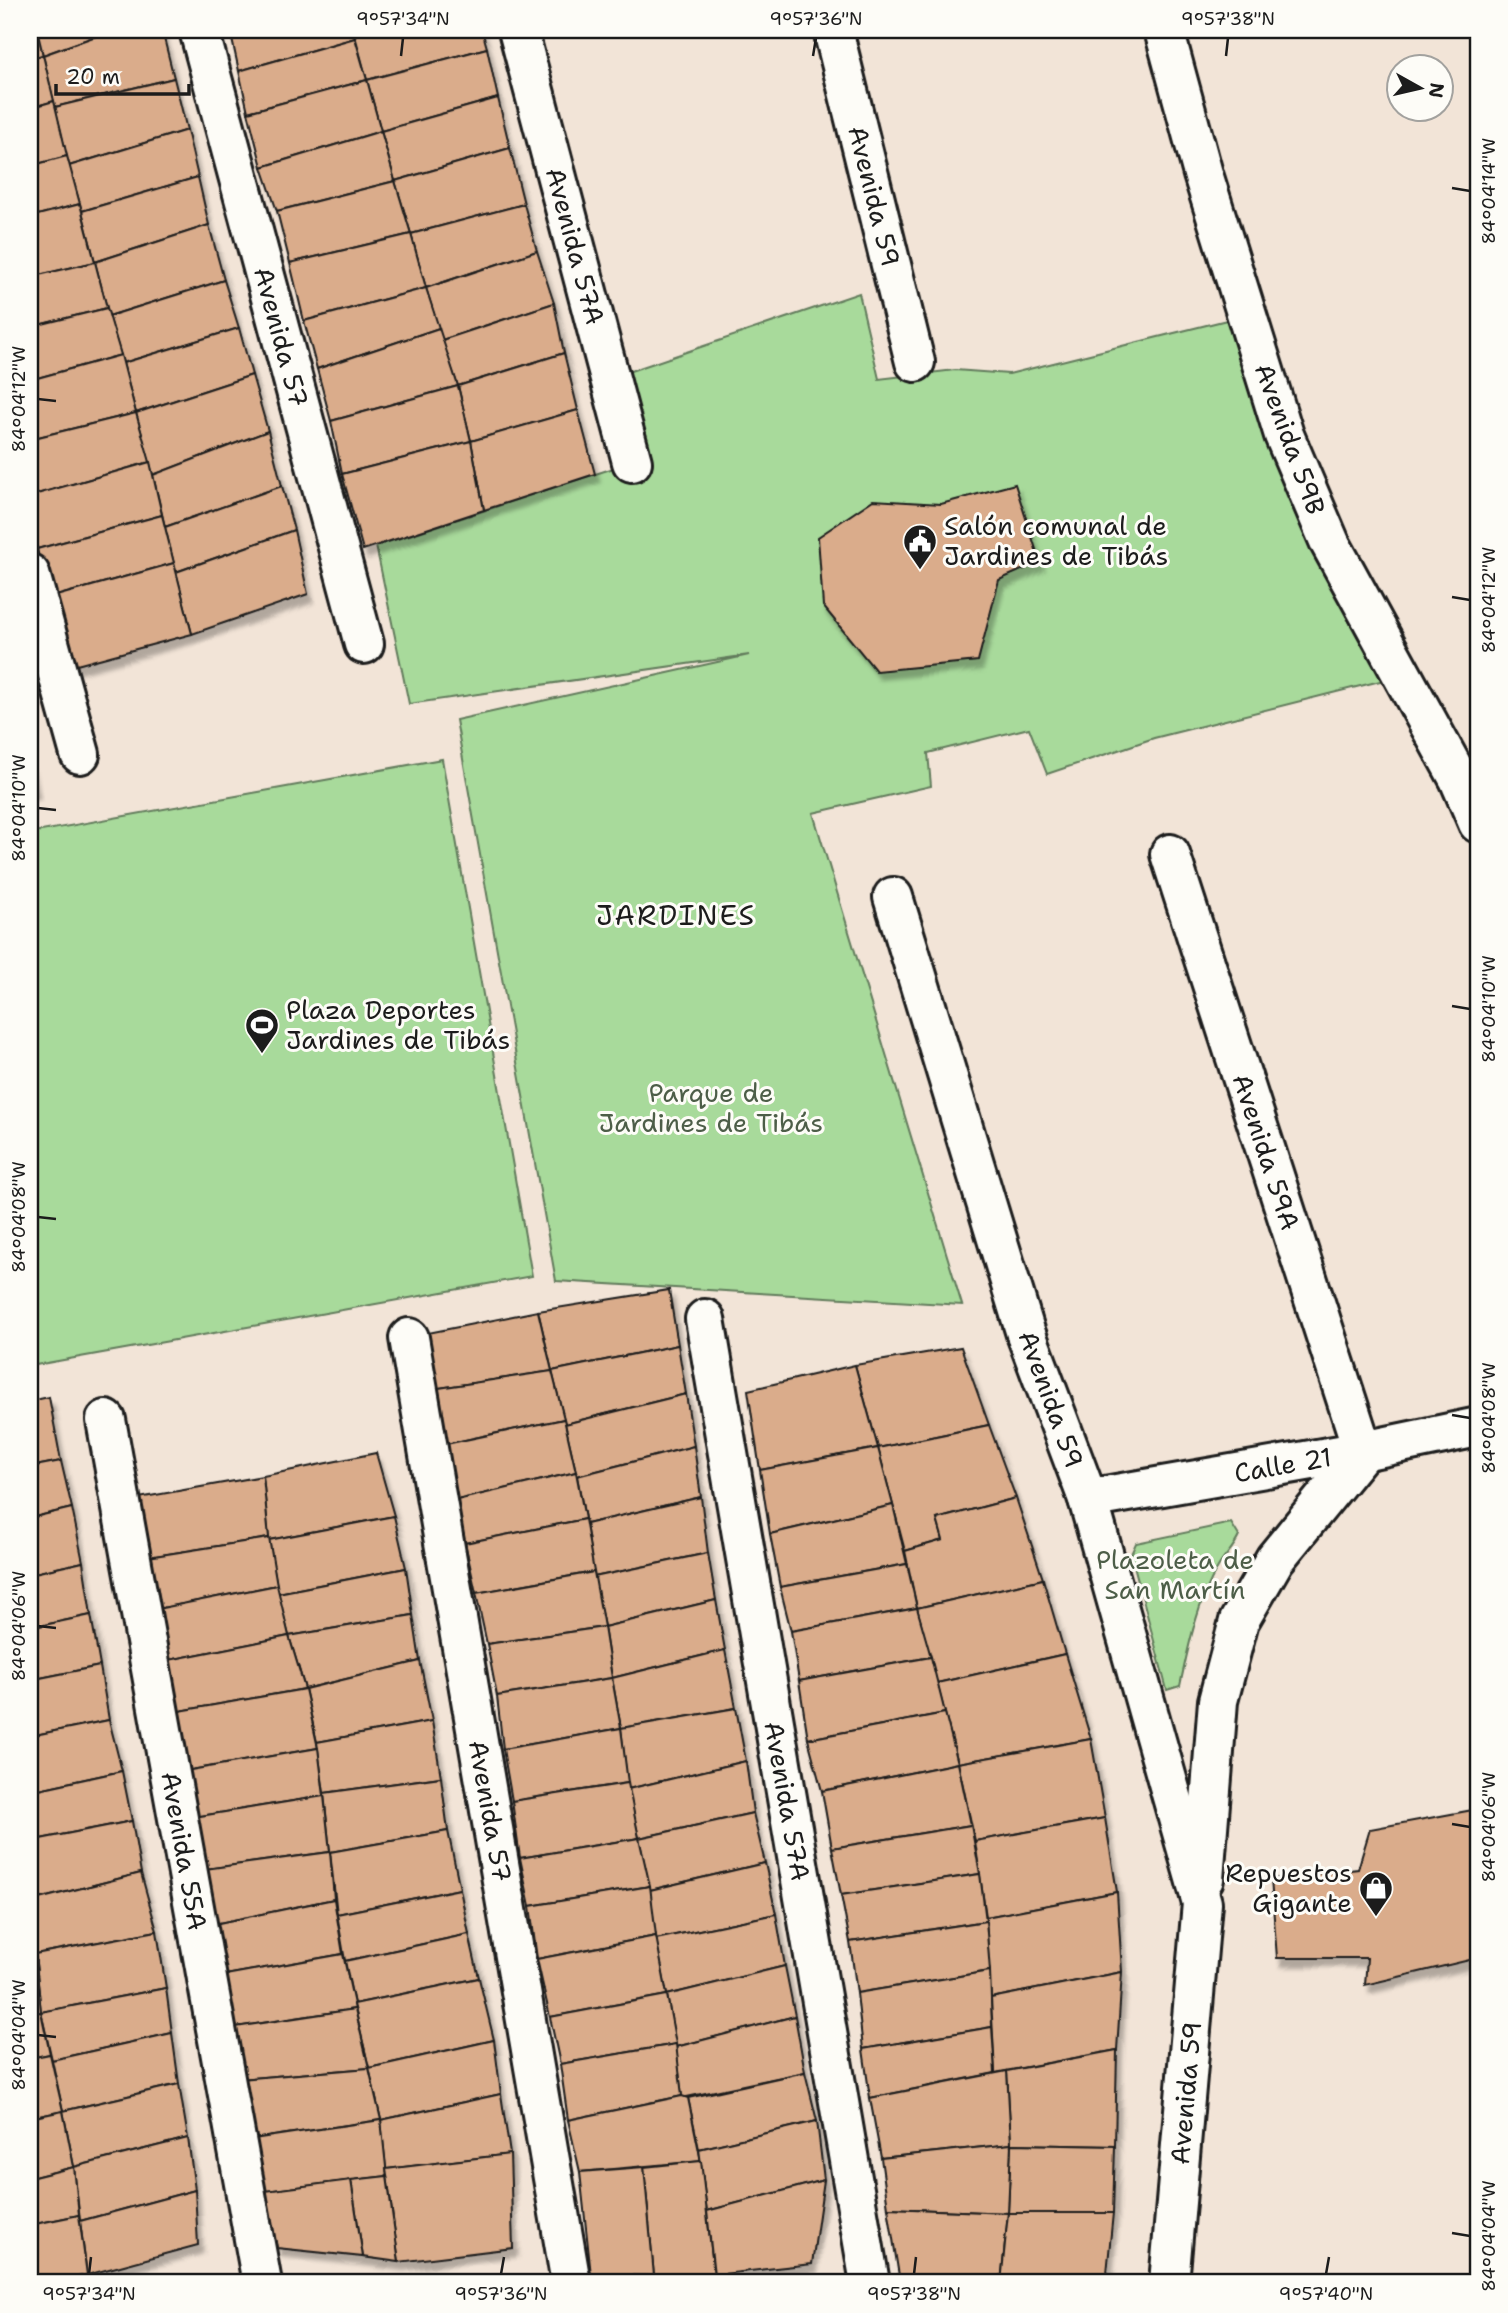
<svg xmlns="http://www.w3.org/2000/svg" width="1508" height="2313" font-family="'Shantell Sans',sans-serif">
  <style>
    .green { fill: #a8da9b; stroke: #627b5c; stroke-width: 2 }
    .building { fill: #daac8b; stroke: #1c1c1c; stroke-width: 2; filter: url(#shadow) }
    .lines { fill: none; stroke-linecap: round; stroke-linejoin: round }
    .street-casing { stroke: #1c1c1c; stroke-width: 44 }
    .street { stroke: #fdfcf7; stroke-width: 38 }
    .ticks { fill: none; stroke: #1c1c1c; stroke-width: 2.5 }
    .labels { text-anchor: middle; stroke-width: 6; stroke-linejoin: round; paint-order: stroke }
    .street-label { font-size: 26px; fill: #1c1c1c; stroke: #fdfcf7 }
    .poi-label { font-size: 26px; fill: #1c1c1c; stroke: #fdfcf7; text-anchor: start }
    .park-label { font-size: 26px; fill: #4d5e48; stroke: #fdfcf7 }
    .neighbourhood-label { font-size: 28px; letter-spacing: 2px; fill: #1c1c1c; stroke: #fdfcf7 }
    .neatline { fill: none; stroke: #1c1c1c; stroke-width: 2.5 }
    .ticks-label { font-size: 18px; text-anchor: middle; fill: #1c1c1c }
  </style>
  <defs>
    <filter id="shadow"><feDropShadow dx="4.5" dy="8" stdDeviation="2" flood-color="#0004"/></filter>
  </defs>
  <rect width="100%" height="100%" fill="#f2e4d7"/>
  <filter id="ink" filterUnits="userSpaceOnUse"><feTurbulence type="fractalNoise" baseFrequency=".0143" numOctaves="2"/><feDisplacementMap in="SourceGraphic" scale="14" xChannelSelector="R" yChannelSelector="G"/><feConvolveMatrix kernelMatrix="1 2 1 2 8 2 1 2 1" color-interpolation-filters="sRGB"/></filter>
  <g filter="url(#ink)">
    <!-- green -->
    <g class="green">
      <path d="M 859,293 L 879,379 L 955,370 L 1009,374 L 1247,315 L 1400,676 L 1154,738 L 1047,774 L 1029,728 L 928,753 L 931,786 L 813,813 L 962,1305 L 556,1281 L 456,720 L 749,655 L 409,704 L 376,546 L 632,462 L 610,378 Z"/>
      <path d="M 442,759 L 532,1276 L 30,1366 L 30,833 Z"/>
      <path d="M 1231,1523 L 1239,1536 C 1234,1548 1225,1555 1218,1567 C 1198,1600 1188,1648 1180,1686 L 1167,1690 L 1131,1554 L 1136,1543 Z"/>
    </g>
    <!-- building -->
    <g class="building">
      <path d="M 30,30 L 37,30 L 43,55 L 30,58 Z"/>
      <path d="M 37,30 L 113,30 L 43,55 Z"/>
      <path d="M 113,30 L 162,30 L 174,78 L 55,107 L 43,55 Z"/>
      <path d="M 230,30 L 354,30 L 355,38 L 239,71 Z"/>
      <path d="M 361,30 L 482,30 L 487,48 L 367,80 L 354,32 Z"/>
      <path d="M 355,38 L 367,80 L 248,112 L 239,71 Z"/>
      <path d="M 487,48 L 498,98 L 381,131 L 367,80 Z"/>
      <path d="M 43,55 L 54,101 L 30,108 L 30,58 Z"/>
      <path d="M 174,78 L 187,130 L 69,166 L 55,107 Z"/>
      <path d="M 367,80 L 381,131 L 262,167 L 248,112 Z"/>
      <path d="M 498,98 L 510,148 L 395,181 L 381,131 Z"/>
      <path d="M 54,101 L 67,156 L 30,166 L 30,108 Z"/>
      <path d="M 187,130 L 198,177 L 82,211 L 69,166 Z"/>
      <path d="M 381,131 L 395,181 L 277,211 L 262,167 Z"/>
      <path d="M 510,148 L 524,204 L 411,234 L 395,181 Z"/>
      <path d="M 67,156 L 80,204 L 30,217 L 30,166 Z"/>
      <path d="M 198,177 L 209,225 L 95,262 L 82,211 Z"/>
      <path d="M 395,181 L 411,234 L 290,263 L 277,211 Z"/>
      <path d="M 80,204 L 95,262 L 30,277 L 30,217 Z"/>
      <path d="M 524,204 L 537,251 L 426,288 L 411,234 Z"/>
      <path d="M 209,225 L 224,280 L 109,316 L 95,262 Z"/>
      <path d="M 411,234 L 426,288 L 304,321 L 290,263 Z"/>
      <path d="M 537,251 L 554,303 L 442,340 L 426,288 Z"/>
      <path d="M 95,262 L 107,308 L 30,327 L 30,277 Z"/>
      <path d="M 224,280 L 239,328 L 123,363 L 109,316 Z"/>
      <path d="M 426,288 L 439,328 L 317,369 L 304,321 Z"/>
      <path d="M 554,303 L 564,353 L 458,386 L 442,340 Z"/>
      <path d="M 107,308 L 121,355 L 30,380 L 30,327 Z"/>
      <path d="M 239,328 L 252,375 L 136,413 L 123,363 Z"/>
      <path d="M 439,328 L 458,386 L 331,421 L 317,369 Z"/>
      <path d="M 564,353 L 578,410 L 471,441 L 458,386 Z"/>
      <path d="M 121,355 L 136,413 L 30,439 L 30,380 Z"/>
      <path d="M 252,375 L 268,431 L 153,475 L 136,413 Z"/>
      <path d="M 458,386 L 471,441 L 342,474 L 331,421 Z"/>
      <path d="M 578,410 L 595,474 L 484,510 L 471,441 Z"/>
      <path d="M 136,413 L 150,462 L 30,496 L 30,439 Z"/>
      <path d="M 268,431 L 282,486 L 165,527 L 153,475 Z"/>
      <path d="M 471,441 L 484,510 L 363,550 L 342,474 Z"/>
      <path d="M 150,462 L 162,515 L 37,549 L 30,521 L 30,496 Z"/>
      <path d="M 1015,484 L 1040,562 L 999,580 L 978,661 L 876,671 L 823,606 L 818,537 L 873,500 L 941,504 Z"/>
      <path d="M 282,486 L 294,530 L 176,572 L 165,527 Z"/>
      <path d="M 162,515 L 174,563 L 49,598 L 37,549 Z"/>
      <path d="M 294,530 L 308,594 L 192,634 L 176,572 Z"/>
      <path d="M 174,563 L 192,634 L 73,666 L 49,598 Z"/>
      <path d="M 30,764 L 35,791 L 30,792 Z"/>
      <path d="M 669,1290 L 678,1345 L 552,1371 L 538,1311 Z"/>
      <path d="M 538,1311 L 552,1371 L 432,1389 L 423,1334 Z"/>
      <path d="M 678,1345 L 686,1394 L 565,1424 L 552,1371 Z"/>
      <path d="M 961,1347 L 989,1425 L 878,1448 L 855,1365 Z"/>
      <path d="M 855,1365 L 878,1448 L 760,1470 L 748,1390 Z"/>
      <path d="M 552,1371 L 564,1419 L 446,1444 L 432,1389 Z"/>
      <path d="M 686,1394 L 694,1446 L 577,1476 L 565,1424 Z"/>
      <path d="M 49,1397 L 61,1461 L 30,1467 L 30,1401 Z"/>
      <path d="M 564,1419 L 576,1472 L 457,1500 L 446,1444 Z"/>
      <path d="M 989,1425 L 1016,1498 L 937,1519 L 943,1540 L 905,1551 L 878,1448 Z"/>
      <path d="M 694,1446 L 701,1497 L 586,1524 L 577,1476 Z"/>
      <path d="M 878,1448 L 893,1505 L 770,1534 L 760,1470 Z"/>
      <path d="M 376,1453 L 394,1516 L 269,1540 L 263,1476 Z"/>
      <path d="M 61,1461 L 72,1508 L 30,1518 L 30,1467 Z"/>
      <path d="M 576,1472 L 585,1519 L 465,1543 L 457,1500 Z"/>
      <path d="M 263,1476 L 269,1538 L 148,1557 L 133,1499 Z"/>
      <path d="M 701,1497 L 708,1553 L 594,1577 L 586,1524 Z"/>
      <path d="M 1016,1498 L 1043,1579 L 917,1608 L 905,1551 L 943,1540 L 937,1519 Z"/>
      <path d="M 893,1505 L 907,1564 L 780,1587 L 770,1534 Z"/>
      <path d="M 72,1508 L 83,1562 L 30,1574 L 30,1518 Z"/>
      <path d="M 394,1516 L 406,1568 L 278,1593 L 269,1540 Z"/>
      <path d="M 585,1519 L 594,1572 L 476,1593 L 465,1543 Z"/>
      <path d="M 269,1538 L 277,1585 L 157,1609 L 148,1557 Z"/>
      <path d="M 708,1553 L 716,1600 L 604,1627 L 594,1577 Z"/>
      <path d="M 83,1562 L 91,1615 L 30,1628 L 30,1574 Z"/>
      <path d="M 907,1564 L 917,1608 L 791,1631 L 780,1587 Z"/>
      <path d="M 406,1568 L 413,1615 L 289,1636 L 278,1593 Z"/>
      <path d="M 594,1572 L 604,1627 L 487,1644 L 476,1593 Z"/>
      <path d="M 1043,1579 L 1065,1654 L 937,1683 L 917,1608 Z"/>
      <path d="M 277,1585 L 289,1636 L 164,1661 L 157,1609 Z"/>
      <path d="M 716,1600 L 725,1650 L 612,1678 L 604,1627 Z"/>
      <path d="M 917,1608 L 931,1657 L 799,1681 L 791,1631 Z"/>
      <path d="M 91,1615 L 100,1666 L 30,1680 L 30,1628 Z"/>
      <path d="M 413,1615 L 420,1661 L 305,1689 L 289,1636 Z"/>
      <path d="M 604,1627 L 612,1678 L 497,1696 L 487,1644 Z"/>
      <path d="M 289,1636 L 305,1689 L 174,1712 L 164,1661 Z"/>
      <path d="M 725,1650 L 736,1708 L 621,1728 L 612,1678 Z"/>
      <path d="M 1065,1654 L 1091,1739 L 958,1763 L 937,1683 Z"/>
      <path d="M 931,1657 L 945,1713 L 808,1739 L 799,1681 Z"/>
      <path d="M 420,1661 L 432,1721 L 317,1742 L 305,1689 Z"/>
      <path d="M 100,1666 L 109,1720 L 30,1736 L 30,1680 Z"/>
      <path d="M 612,1678 L 621,1728 L 503,1749 L 497,1696 Z"/>
      <path d="M 305,1689 L 318,1748 L 185,1771 L 174,1712 Z"/>
      <path d="M 736,1708 L 746,1761 L 628,1789 L 621,1728 Z"/>
      <path d="M 945,1713 L 958,1763 L 822,1791 L 808,1739 Z"/>
      <path d="M 109,1720 L 122,1771 L 30,1791 L 30,1736 Z"/>
      <path d="M 432,1721 L 441,1777 L 324,1793 L 317,1742 Z"/>
      <path d="M 621,1728 L 628,1783 L 512,1801 L 503,1749 Z"/>
      <path d="M 1091,1739 L 1105,1818 L 975,1841 L 958,1763 Z"/>
      <path d="M 318,1748 L 324,1796 L 194,1817 L 185,1771 Z"/>
      <path d="M 746,1761 L 753,1813 L 639,1838 L 628,1789 Z"/>
      <path d="M 958,1763 L 971,1825 L 832,1848 L 822,1791 Z"/>
      <path d="M 122,1771 L 132,1821 L 30,1841 L 30,1791 Z"/>
      <path d="M 441,1777 L 448,1831 L 330,1852 L 324,1793 Z"/>
      <path d="M 628,1783 L 639,1838 L 520,1858 L 512,1801 Z"/>
      <path d="M 324,1796 L 330,1852 L 205,1869 L 194,1817 Z"/>
      <path d="M 1478,1809 L 1478,1958 L 1365,1985 L 1367,1958 L 1277,1958 L 1271,1879 L 1358,1869 L 1370,1829 Z"/>
      <path d="M 753,1813 L 765,1863 L 650,1890 L 639,1838 Z"/>
      <path d="M 1105,1818 L 1117,1892 L 986,1917 L 975,1841 Z"/>
      <path d="M 132,1821 L 141,1873 L 31,1901 L 30,1841 Z"/>
      <path d="M 971,1825 L 980,1874 L 841,1895 L 832,1848 Z"/>
      <path d="M 448,1831 L 460,1889 L 337,1914 L 330,1852 Z"/>
      <path d="M 639,1838 L 650,1886 L 530,1906 L 520,1858 Z"/>
      <path d="M 330,1852 L 334,1899 L 214,1924 L 205,1869 Z"/>
      <path d="M 765,1863 L 776,1914 L 656,1939 L 650,1890 Z"/>
      <path d="M 141,1873 L 157,1931 L 35,1954 L 31,1901 Z"/>
      <path d="M 980,1874 L 986,1921 L 850,1942 L 841,1895 Z"/>
      <path d="M 650,1886 L 656,1936 L 537,1959 L 530,1906 Z"/>
      <path d="M 460,1889 L 469,1934 L 345,1961 L 337,1914 Z"/>
      <path d="M 1117,1892 L 1122,1972 L 991,1998 L 986,1917 Z"/>
      <path d="M 334,1899 L 343,1954 L 220,1976 L 214,1924 Z"/>
      <path d="M 30,1911 L 35,1954 L 30,1955 Z"/>
      <path d="M 776,1914 L 785,1966 L 667,1995 L 656,1939 Z"/>
      <path d="M 986,1921 L 990,1971 L 857,1993 L 850,1942 Z"/>
      <path d="M 157,1931 L 166,1988 L 41,2012 L 35,1954 Z"/>
      <path d="M 469,1934 L 479,1978 L 354,2004 L 345,1961 Z"/>
      <path d="M 656,1936 L 667,1995 L 550,2017 L 537,1959 Z"/>
      <path d="M 35,1954 L 41,2012 L 30,2014 L 30,1955 Z"/>
      <path d="M 343,1954 L 355,2009 L 229,2028 L 220,1976 Z"/>
      <path d="M 785,1966 L 795,2016 L 676,2047 L 667,1995 Z"/>
      <path d="M 990,1971 L 992,2027 L 863,2049 L 857,1993 Z"/>
      <path d="M 1122,1972 L 1117,2050 L 995,2073 L 991,1998 Z"/>
      <path d="M 479,1978 L 494,2040 L 369,2068 L 354,2004 Z"/>
      <path d="M 166,1988 L 172,2033 L 52,2060 L 41,2012 Z"/>
      <path d="M 667,1995 L 676,2044 L 560,2064 L 550,2017 Z"/>
      <path d="M 355,2009 L 369,2068 L 240,2079 L 229,2028 Z"/>
      <path d="M 41,2012 L 50,2054 L 30,2058 L 30,2014 Z"/>
      <path d="M 795,2016 L 805,2072 L 682,2098 L 676,2047 Z"/>
      <path d="M 992,2027 L 995,2073 L 870,2098 L 863,2049 Z"/>
      <path d="M 172,2033 L 179,2084 L 63,2111 L 52,2060 Z"/>
      <path d="M 494,2040 L 501,2094 L 381,2120 L 369,2068 Z"/>
      <path d="M 676,2044 L 682,2096 L 568,2120 L 560,2064 Z"/>
      <path d="M 1117,2050 L 1115,2146 L 1011,2144 L 1007,2071 Z"/>
      <path d="M 50,2054 L 63,2111 L 30,2118 L 30,2058 Z"/>
      <path d="M 369,2068 L 381,2120 L 253,2139 L 240,2079 Z"/>
      <path d="M 1007,2071 L 1011,2144 L 881,2158 L 870,2098 Z"/>
      <path d="M 805,2072 L 817,2121 L 699,2149 L 688,2098 Z"/>
      <path d="M 179,2084 L 188,2138 L 74,2167 L 63,2111 Z"/>
      <path d="M 501,2094 L 510,2154 L 386,2169 L 381,2120 Z"/>
      <path d="M 682,2096 L 688,2098 L 701,2161 L 580,2172 L 568,2120 Z"/>
      <path d="M 63,2111 L 74,2167 L 30,2178 L 30,2118 Z"/>
      <path d="M 381,2120 L 387,2176 L 265,2191 L 253,2139 Z"/>
      <path d="M 817,2121 L 824,2180 L 707,2211 L 699,2149 Z"/>
      <path d="M 188,2138 L 195,2190 L 80,2221 L 74,2167 Z"/>
      <path d="M 1011,2144 L 1115,2146 L 1113,2213 L 1008,2213 Z"/>
      <path d="M 1011,2144 L 1008,2213 L 888,2208 L 881,2158 Z"/>
      <path d="M 510,2154 L 513,2248 L 399,2262 L 386,2169 Z"/>
      <path d="M 701,2161 L 714,2275 L 654,2276 L 644,2167 Z"/>
      <path d="M 74,2167 L 79,2215 L 30,2225 L 30,2178 Z"/>
      <path d="M 644,2167 L 654,2276 L 591,2275 L 580,2172 Z"/>
      <path d="M 387,2176 L 399,2262 L 363,2257 L 351,2180 Z"/>
      <path d="M 351,2180 L 363,2257 L 277,2248 L 265,2191 Z"/>
      <path d="M 824,2180 L 812,2264 L 714,2275 L 707,2211 Z"/>
      <path d="M 195,2190 L 198,2245 L 87,2275 L 80,2221 Z"/>
      <path d="M 888,2208 L 1008,2213 L 1001,2283 L 900,2282 Z"/>
      <path d="M 1008,2213 L 1113,2213 L 1106,2283 L 1001,2283 Z"/>
      <path d="M 79,2215 L 87,2275 L 49,2283 L 30,2283 L 30,2225 Z"/>
    </g>
    <g class="lines">
      <!-- street casing -->
      <g class="street-casing">
        <g id="street">
          <path d="M 199,30 L 364,644"/>
          <path d="M 518,30 L 632,462"/>
          <path d="M 833,30 L 915,362"/>
          <path d="M 1164,30 L 1203,174 L 1284,435 L 1330,543 L 1459,779 L 1478,823"/>
          <path d="M 30,574 L 80,754"/>
          <path d="M 1170,854 L 1363,1451 L 1275,1559 L 1239,1621 L 1218,1701 L 1204,1879"/>
          <path d="M 893,897 L 1026,1334 L 1088,1499 L 1202,1903 L 1169,2283"/>
          <path d="M 705,1319 L 870,2283"/>
          <path d="M 409,1338 L 571,2283"/>
          <path d="M 106,1420 L 262,2283"/>
          <path d="M 1088,1499 L 1363,1451 L 1478,1427"/>
        </g>
      </g>
      <!-- street -->
      <use href="#street" class="street"/>
    </g>
  </g>
  <!-- ticks -->
  <path class="ticks" d="M 401,56 L 403,38M 813,56 L 816,38M 1226,56 L 1228,38M 1452,188 L 1470,191M 38,399 L 56,401M 1452,597 L 1470,600M 38,808 L 56,810M 1452,1006 L 1470,1009M 38,1217 L 56,1219M 1452,1415 L 1470,1418M 38,1626 L 56,1628M 1452,1824 L 1470,1827M 38,2035 L 56,2037M 1452,2233 L 1470,2236M 89,2274 L 91,2257M 501,2274 L 504,2257M 914,2274 L 916,2257M 1326,2274 L 1329,2257"/>
  <!-- icons -->
  <defs>
    <g id="civic-pin" transform="scale(1.75)"><path d="M0 17L-7.5 6A9.5 9.5 0 1 1 7.5 6Z" fill="#1c1c1c" stroke="#fdfcf7"/><path d="M-.6-6.5H3V-4.5H.6V-3L4-1V1h2V6H-6V1h2V-1L-.6-3ZM-1.2 2.5V6h2.4V2.5Z" fill="#fff"/></g>
    <g id="stadium-pin" transform="scale(1.75)"><path d="M0 17L-7.5 6A9.5 9.5 0 1 1 7.5 6Z" fill="#1c1c1c" stroke="#fdfcf7"/><path d="M0-5a6.5 5 0 1 0 0 10a6.5 5 0 1 0 0-10ZM-3.5-1.8h7v3.6h-7Z" fill="#fff"/></g>
    <g id="shop-pin" transform="scale(1.75)"><path d="M0 17L-7.5 6A9.5 9.5 0 1 1 7.5 6Z" fill="#1c1c1c" stroke="#fdfcf7"/><path d="M-5-2.5h2.3a2.7 3.5 0 0 1 5.4 0H5L5.5 6h-11ZM-1.5-2.5h3a1.5 2.3 0 0 0-3 0Z" fill="#fff"/></g>
  </defs>
  <g fill-rule="evenodd">
    <use href="#civic-pin" x="920" y="541"/>
    <use href="#stadium-pin" x="262" y="1025"/>
    <use href="#shop-pin" x="1376" y="1888"/>
  </g>
  <g class="labels">
    <!-- street labels -->
    <g class="street-label">
      <text transform="translate(874 196) rotate(76)" y="9">Avenida 59</text>
      <text transform="translate(575 246) rotate(75)" y="9">Avenida 57A</text>
      <text transform="translate(281 337) rotate(75)" y="9">Avenida 57</text>
      <text transform="translate(1290 439) rotate(70)" y="9">Avenida 59B</text>
      <text transform="translate(1266 1152) rotate(72)" y="9">Avenida 59A</text>
      <text transform="translate(1051 1399) rotate(70)" y="9">Avenida 59</text>
      <text transform="translate(1283 1465) rotate(-10)" y="9">Calle 21</text>
      <text transform="translate(787 1801) rotate(80)" y="9">Avenida 57A</text>
      <text transform="translate(490 1811) rotate(80)" y="9">Avenida 57</text>
      <text transform="translate(184 1851) rotate(80)" y="9">Avenida 55A</text>
      <text transform="translate(1186 2093) rotate(-85)" y="9">Avenida 59</text>
    </g>
    <!-- poi labels -->
    <g class="poi-label">
      <text x="944" y="535">Salón comunal de<tspan x="944" dy="30">Jardines de Tibás</tspan></text>
      <text x="286" y="1019">Plaza Deportes<tspan x="286" dy="30">Jardines de Tibás</tspan></text>
      <text x="1352" y="1882" text-anchor="end">Repuestos<tspan x="1352" dy="30">Gigante</tspan></text>
    </g>
    <!-- park labels -->
    <g class="park-label">
      <text x="711" y="1102">Parque de<tspan x="711" dy="30">Jardines de Tibás</tspan></text>
      <text x="1175" y="1569">Plazoleta de<tspan x="1175" dy="30">San Martín</tspan></text>
    </g>
    <!-- neighbourhood labels -->
    <g class="neighbourhood-label">
      <text x="676" y="925">JARDINES</text>
    </g>
  </g>
  <!-- margin -->
  <rect width="1508" height="2313" fill="none" stroke="#fdfcf7" stroke-width="77"/>
  <!-- north arrow -->
  <g transform="translate(1420 88) rotate(98)"><circle r="33" fill="#fdfcf7" stroke="#a3a29f" stroke-width="2"/>
  <path d="M0-5L12 26L0 18L-12 26Z" fill="#1c1c1c"/>
  <text y="-10" font-size="19" font-weight="bold" text-anchor="middle" fill="#1c1c1c">N</text>
  </g>
  <!-- scale -->
  <path d="M56 84v10h133v-10" fill="none" stroke="#1c1c1c" stroke-width="3.5"/>
  <text x="66" y="84" font-size="21" fill="#1c1c1c" stroke="#fdfcf7" stroke-width="5" paint-order="stroke">20 m</text>
  <rect x="38" y="38" width="1432" height="2236" class="neatline"/>
  <g class="ticks-label">
    <text x="403" y="25">9°57'34"N</text>
    <text x="816" y="25">9°57'36"N</text>
    <text x="1228" y="25">9°57'38"N</text>
    <text transform="translate(1489 191) rotate(-90)" y="6">84°04'14"W</text>
    <text transform="translate(19 399) rotate(-90)" y="6">84°04'12"W</text>
    <text transform="translate(1489 600) rotate(-90)" y="6">84°04'12"W</text>
    <text transform="translate(19 808) rotate(-90)" y="6">84°04'10"W</text>
    <text transform="translate(1489 1009) rotate(-90)" y="6">84°04'10"W</text>
    <text transform="translate(19 1217) rotate(-90)" y="6">84°04'08"W</text>
    <text transform="translate(1489 1418) rotate(-90)" y="6">84°04'08"W</text>
    <text transform="translate(19 1626) rotate(-90)" y="6">84°04'06"W</text>
    <text transform="translate(1489 1827) rotate(-90)" y="6">84°04'06"W</text>
    <text transform="translate(19 2035) rotate(-90)" y="6">84°04'04"W</text>
    <text transform="translate(1489 2236) rotate(-90)" y="6">84°04'04"W</text>
    <text x="89" y="2300">9°57'34"N</text>
    <text x="501" y="2300">9°57'36"N</text>
    <text x="914" y="2300">9°57'38"N</text>
    <text x="1326" y="2300">9°57'40"N</text>
  </g>
</svg>
